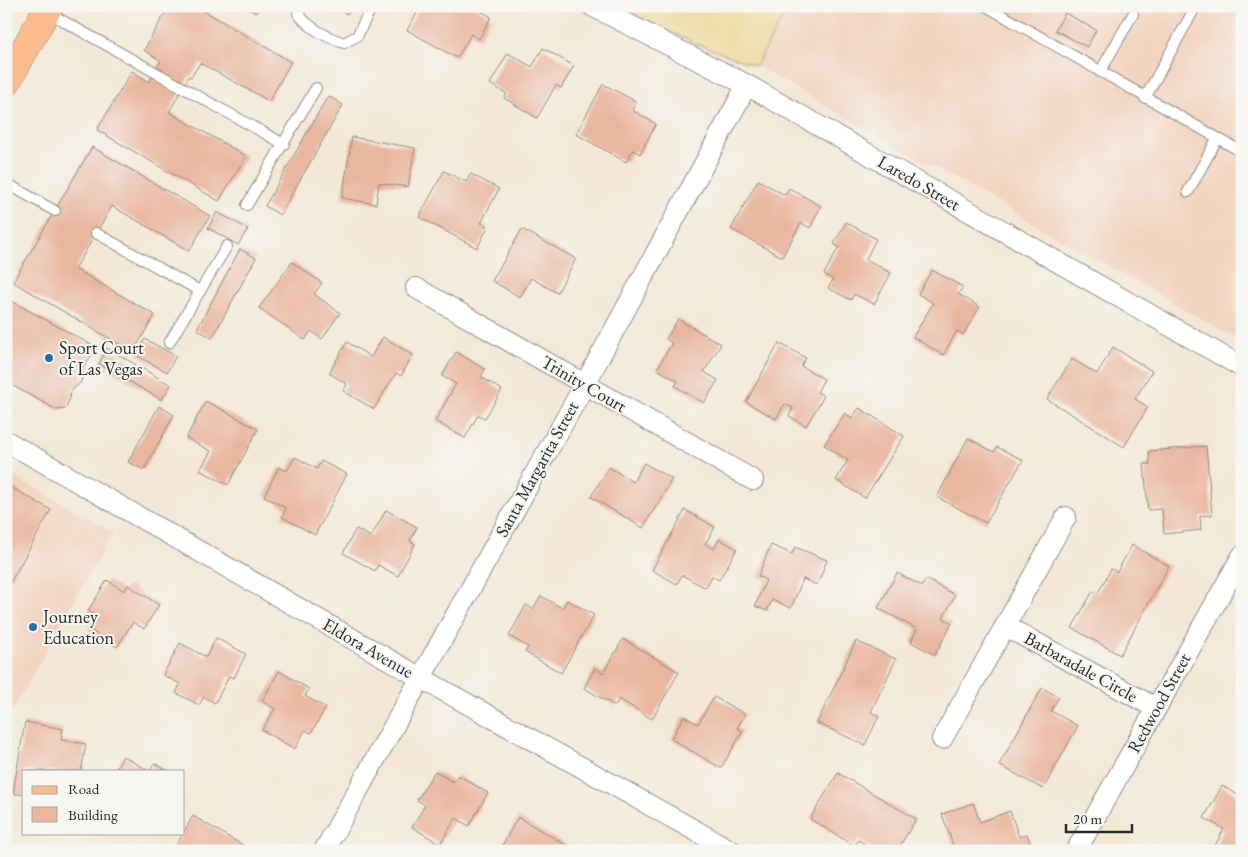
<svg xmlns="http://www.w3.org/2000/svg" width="1248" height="857" font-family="'EB Garamond',serif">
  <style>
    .built { fill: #f3d4bf }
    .sand { fill: #eeda9e; stroke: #8c8264 }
    .building { fill: #e9b69e }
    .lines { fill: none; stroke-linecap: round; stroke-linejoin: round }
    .lane-casing { stroke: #8f8a80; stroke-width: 12 }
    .street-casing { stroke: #8f8a80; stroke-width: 22 }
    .primary-casing { stroke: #8f8a80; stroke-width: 29 }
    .lane { stroke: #fff; stroke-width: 10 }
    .street { stroke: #fff; stroke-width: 20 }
    .primary { stroke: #fbbb8d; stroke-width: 28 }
    .poi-dot { fill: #1f6fb2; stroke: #f6f6f2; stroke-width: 2 }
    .labels { text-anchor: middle; stroke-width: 4; stroke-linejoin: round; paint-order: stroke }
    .street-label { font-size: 18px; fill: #2b2b2b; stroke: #f6f6f2 }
    .poi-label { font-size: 18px; fill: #2b2b2b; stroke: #f6f6f2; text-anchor: start }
  </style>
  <rect width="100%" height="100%" fill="#f6f6f2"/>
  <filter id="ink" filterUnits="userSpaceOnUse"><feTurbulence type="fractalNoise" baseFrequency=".02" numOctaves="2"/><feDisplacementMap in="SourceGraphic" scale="10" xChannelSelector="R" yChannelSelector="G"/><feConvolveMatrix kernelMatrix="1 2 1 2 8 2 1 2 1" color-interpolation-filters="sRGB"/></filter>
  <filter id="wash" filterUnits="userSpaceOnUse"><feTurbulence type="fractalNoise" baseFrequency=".0096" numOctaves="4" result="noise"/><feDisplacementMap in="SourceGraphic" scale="20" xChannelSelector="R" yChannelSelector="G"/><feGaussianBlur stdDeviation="1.12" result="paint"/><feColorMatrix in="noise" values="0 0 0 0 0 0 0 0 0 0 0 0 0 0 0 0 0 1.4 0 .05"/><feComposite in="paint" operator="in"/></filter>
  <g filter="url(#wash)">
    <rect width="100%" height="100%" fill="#f3e8d6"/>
    <!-- built -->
    <g class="built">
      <path d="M 789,6 L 1242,6 L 1242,342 L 756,66 Z"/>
      <path d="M 6,472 L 113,532 L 6,722 Z"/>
    </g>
    <!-- sand -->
    <path class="sand" d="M 616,6 L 789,6 L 756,66 L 695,43 Z"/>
    <g id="blocks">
      <!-- building -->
      <g class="building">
        <path d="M 169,6 L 196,6 L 291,62 L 269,101 L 200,63 L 191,77 L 189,76 L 169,112 L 246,156 L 219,201 L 97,130 L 132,71 L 149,82 L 161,61 L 144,50 Z"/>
        <path d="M 244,6 L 260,6 L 256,13 Z"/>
        <path d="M 334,6 L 352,6 L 347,14 Z"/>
        <path d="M 421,6 L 473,6 L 491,17 L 479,39 L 471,34 L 457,58 L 407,30 Z"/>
        <path d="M 1065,13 L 1096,30 L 1087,47 L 1055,30 Z"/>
        <path d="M 543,48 L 574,66 L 561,88 L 556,85 L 537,118 L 504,98 L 507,94 L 490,84 L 508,53 L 532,67 Z"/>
        <path d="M 603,84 L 637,102 L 632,110 L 656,124 L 640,154 L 633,150 L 626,162 L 576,134 Z"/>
        <path d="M 328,96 L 343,105 L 280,215 L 265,206 Z"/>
        <path d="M 352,137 L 415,148 L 408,187 L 379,183 L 376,204 L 342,198 Z"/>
        <path d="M 92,147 L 210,216 L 189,251 L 112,206 L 75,269 L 155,315 L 133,352 L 13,282 Z"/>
        <path d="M 444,171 L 466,182 L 471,174 L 499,189 L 481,223 L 488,227 L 477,248 L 419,217 Z"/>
        <path d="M 758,180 L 785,195 L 789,188 L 821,206 L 810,228 L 801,223 L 782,257 L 731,229 Z"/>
        <path d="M 217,212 L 248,229 L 238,245 L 208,228 Z"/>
        <path d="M 846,222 L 876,239 L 866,259 L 891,273 L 874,304 L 854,294 L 851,300 L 828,288 L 833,280 L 824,274 L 839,247 L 834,244 Z"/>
        <path d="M 522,229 L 576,259 L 557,293 L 531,278 L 520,297 L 492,281 Z"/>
        <path d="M 240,249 L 256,258 L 212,338 L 197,329 Z"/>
        <path d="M 292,262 L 322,283 L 314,294 L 340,313 L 322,339 L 311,331 L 305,340 L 259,308 Z"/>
        <path d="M 932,270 L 963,287 L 958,294 L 980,307 L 963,335 L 957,331 L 943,355 L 913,337 L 933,303 L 918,294 Z"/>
        <path d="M 6,298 L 97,348 L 83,368 L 81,382 L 72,390 L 69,396 L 71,396 L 65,409 L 57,410 L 6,382 Z"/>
        <path d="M 678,319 L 721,344 L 704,372 L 718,380 L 704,403 L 675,386 L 678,381 L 657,369 L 672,343 L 666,339 Z"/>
        <path d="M 383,337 L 413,355 L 401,376 L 396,373 L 374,409 L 343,391 L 347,384 L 329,373 L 347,342 L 371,357 Z"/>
        <path d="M 145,339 L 176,356 L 167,372 L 136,355 Z"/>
        <path d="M 779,343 L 806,358 L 801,366 L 824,379 L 817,392 L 824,396 L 806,426 L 789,416 L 793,408 L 785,404 L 776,419 L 746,402 Z"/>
        <path d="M 1113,347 L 1152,371 L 1135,399 L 1148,407 L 1124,447 L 1047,399 L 1072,359 L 1097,374 Z"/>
        <path d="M 107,348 L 171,385 L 162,400 L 99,364 Z"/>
        <path d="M 456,352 L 485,369 L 481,377 L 502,390 L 485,418 L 478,415 L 465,438 L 435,421 L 456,384 L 442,376 Z"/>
        <path d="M 206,401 L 258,429 L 228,485 L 200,470 L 211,451 L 186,438 Z"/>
        <path d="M 159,406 L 174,415 L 144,470 L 128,462 Z"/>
        <path d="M 859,408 L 904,436 L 865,498 L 836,480 L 848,460 L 824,445 L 845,413 L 852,418 Z"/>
        <path d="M 968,438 L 994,452 L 997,447 L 1023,460 L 986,523 L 937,497 Z"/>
        <path d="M 1206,446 L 1212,515 L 1200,516 L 1201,530 L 1164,534 L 1162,509 L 1148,510 L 1144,464 L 1150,464 L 1149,451 Z"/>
        <path d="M 295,457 L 317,469 L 321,461 L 347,474 L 315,535 L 282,517 L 286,508 L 264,496 L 279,467 L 287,471 Z"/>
        <path d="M 644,463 L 672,479 L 643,528 L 591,497 L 609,467 L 633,482 Z"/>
        <path d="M 6,484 L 51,510 L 10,583 L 6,581 Z"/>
        <path d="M 386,510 L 417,527 L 410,541 L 415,544 L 398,576 L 378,565 L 375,571 L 343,553 L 356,529 L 371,537 Z"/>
        <path d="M 685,510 L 715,527 L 705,544 L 714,549 L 719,539 L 737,549 L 719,580 L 712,576 L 706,588 L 682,575 L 677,584 L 652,570 Z"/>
        <path d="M 771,545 L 792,554 L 795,547 L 827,560 L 817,585 L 803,579 L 791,608 L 772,600 L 767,611 L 755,606 L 766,580 L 758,576 Z"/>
        <path d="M 1132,545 L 1169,566 L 1120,655 L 1072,628 L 1093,591 L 1098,593 L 1111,569 L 1117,572 Z"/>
        <path d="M 897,573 L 922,586 L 926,579 L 955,595 L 943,618 L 952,623 L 935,655 L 911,642 L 917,629 L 878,608 Z"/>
        <path d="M 107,580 L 124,591 L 128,585 L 159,605 L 144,629 L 133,622 L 117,647 L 88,629 L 96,616 L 88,611 Z"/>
        <path d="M 541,596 L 562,608 L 567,600 L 594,615 L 561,673 L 525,652 L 528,647 L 509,636 L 526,605 L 533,609 Z"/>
        <path d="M 216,638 L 246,654 L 234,678 L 229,676 L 215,703 L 204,697 L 199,705 L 176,693 L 180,684 L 163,675 L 180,643 L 206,657 Z"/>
        <path d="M 623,639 L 679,672 L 652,719 L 619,699 L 615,706 L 584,688 L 595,668 L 603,673 Z"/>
        <path d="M 856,641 L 896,659 L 871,712 L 879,716 L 865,745 L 817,723 Z"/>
        <path d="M 279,671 L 309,689 L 305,696 L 326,708 L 311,733 L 305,730 L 295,749 L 262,730 L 275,709 L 262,701 Z"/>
        <path d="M 1042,688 L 1059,697 L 1051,711 L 1078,726 L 1043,789 L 999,765 Z"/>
        <path d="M 714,697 L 745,714 L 737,728 L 743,731 L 721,768 L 671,739 L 684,716 L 698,724 Z"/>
        <path d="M 25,722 L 63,729 L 61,740 L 86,744 L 81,771 L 24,771 L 24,795 L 13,793 Z"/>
        <path d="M 123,756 L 149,771 L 115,771 Z"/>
        <path d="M 154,763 L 168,771 L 150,771 Z"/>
        <path d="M 435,771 L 453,782 L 458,775 L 488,793 L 469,826 L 456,818 L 440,844 L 412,827 L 425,805 L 417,800 Z"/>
        <path d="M 838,773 L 916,819 L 897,851 L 877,851 L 858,840 L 855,846 L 810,819 Z"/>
        <path d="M 1222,786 L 1240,796 L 1242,792 L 1242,851 L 1212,851 L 1224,829 L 1204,818 Z"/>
        <path d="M 973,803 L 980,822 L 1010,811 L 1019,837 L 1027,834 L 1033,851 L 955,851 L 942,814 Z"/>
        <path d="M 193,816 L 247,848 L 246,851 L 173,851 Z"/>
        <path d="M 518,817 L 571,848 L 569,851 L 499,851 Z"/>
      </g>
    </g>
  </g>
  <g filter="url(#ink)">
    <use href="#blocks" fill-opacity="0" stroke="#8f8a80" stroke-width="1"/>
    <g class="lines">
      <!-- lane casing -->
      <g class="lane-casing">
        <g id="lane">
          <path d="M 300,6 L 298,13 C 307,27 328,38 344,43 L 357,36 L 372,6"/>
          <path d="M 986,6 L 1242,152"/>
          <path d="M 47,12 L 284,144"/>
          <path d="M 1100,72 L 1133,14"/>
          <path d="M 1145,98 L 1196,6"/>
          <path d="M 6,183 L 55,211"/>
          <path d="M 1188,192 L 1217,139"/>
          <path d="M 247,205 L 316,88"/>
          <path d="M 96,233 L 200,291"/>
          <path d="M 169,343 L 227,246"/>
        </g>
      </g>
      <!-- street casing -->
      <g class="street-casing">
        <g id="street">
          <path d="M 592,6 L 747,85 L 1242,367"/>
          <path d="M 416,288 L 753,480"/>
          <path d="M 6,441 L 421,678 L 732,851"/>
          <path d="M 1005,626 L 1156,708"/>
          <path d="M 942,739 L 1066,517"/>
          <path d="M 324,851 L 585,384 L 747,85"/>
          <path d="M 1076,851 L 1242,556"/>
        </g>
      </g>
      <!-- primary casing -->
      <g class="primary-casing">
        <path id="primary" d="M 6,83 L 49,6"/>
      </g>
      <!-- lane -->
      <use href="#lane" class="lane"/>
      <!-- street -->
      <use href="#street" class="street"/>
      <!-- primary -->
      <use href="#primary" class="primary"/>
    </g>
  </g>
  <!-- markers -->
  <g class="poi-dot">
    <circle cx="49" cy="358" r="5"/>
    <circle cx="33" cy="627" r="5"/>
  </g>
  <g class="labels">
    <!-- street labels -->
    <g class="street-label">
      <text transform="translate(919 183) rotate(30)" y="6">Laredo Street</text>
      <text transform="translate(584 384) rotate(30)" y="6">Trinity Court</text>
      <text transform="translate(537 469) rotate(-61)" y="6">Santa Margarita Street</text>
      <text transform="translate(368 648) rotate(30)" y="6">Eldora Avenue</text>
      <text transform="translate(1081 667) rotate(29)" y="6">Barbaradale Circle</text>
      <text transform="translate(1159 703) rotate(-61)" y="6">Redwood Street</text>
    </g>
    <!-- poi labels -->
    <g class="poi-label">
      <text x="59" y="354">Sport Court<tspan x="59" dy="21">of Las Vegas</tspan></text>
      <text x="43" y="623">Journey<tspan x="43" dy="21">Education</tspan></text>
    </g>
  </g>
  <!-- margin -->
  <rect width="1248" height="857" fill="none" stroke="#f6f6f2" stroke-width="25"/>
  <!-- legend -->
  <rect x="22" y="770" width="162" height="65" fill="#f6f6f2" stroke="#a5a5a2"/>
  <rect x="32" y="786" width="25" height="8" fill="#fbbb8d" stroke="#a5a5a2"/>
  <text x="68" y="794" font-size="15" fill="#2b2b2b">Road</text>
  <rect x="32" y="807" width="25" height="15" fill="#e9b69e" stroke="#a5a5a2"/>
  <text x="68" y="820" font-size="15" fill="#2b2b2b">Building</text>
  <!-- scale -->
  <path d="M1066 824v8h66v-8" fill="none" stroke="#2b2b2b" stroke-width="2.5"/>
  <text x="1073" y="824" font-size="15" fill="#2b2b2b" stroke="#f6f6f2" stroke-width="4" paint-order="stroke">20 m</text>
</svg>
